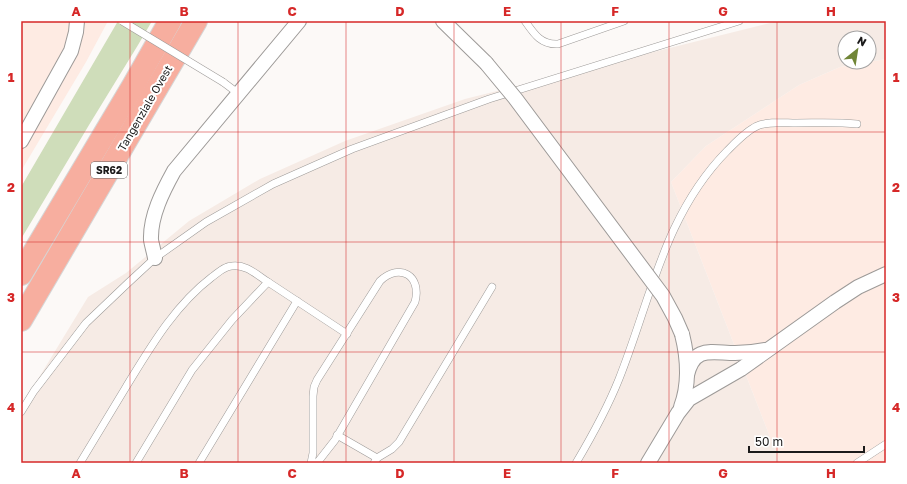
<svg xmlns="http://www.w3.org/2000/svg" width="907" height="484" font-family="'Golos Text',sans-serif">
  <style>
    .industrial { fill: #feebe3 }
    .built { fill: #f6ebe5; fill-rule: evenodd }
    .green { fill: #cfddba }
    .lines { fill: none; stroke-linecap: round; stroke-linejoin: round }
    .service-casing { stroke: #9d9a98; stroke-width: 8 }
    .minor-casing { stroke: #9d9a98; stroke-width: 16 }
    .trunk-casing { stroke: #d6d6d6; stroke-width: 24 }
    .service { stroke: #fff; stroke-width: 7 }
    .minor { stroke: #fff; stroke-width: 14 }
    .trunk { stroke: #f7ae9f; stroke-width: 22 }
    .service-bridge-casing { stroke: #9d9a98; stroke-width: 8; stroke-linecap: butt }
    .minor-bridge-casing { stroke: #9d9a98; stroke-width: 16; stroke-linecap: butt }
    .service-bridge { stroke: #fff; stroke-width: 7 }
    .minor-bridge { stroke: #fff; stroke-width: 14 }
    .grid { fill: none; stroke: #d62828; stroke-width: 1; stroke-opacity: 0.55 }
    .labels { text-anchor: middle; stroke-width: 4; stroke-linejoin: round; paint-order: stroke }
    .shield { fill: #fff; stroke: #5f5f5f; stroke-width: 1 }
    .shield-label { font-size: 10px; font-weight: bold; fill: #1b1a1a }
    .street-label { font-size: 11px; fill: #1b1a1a; stroke: #fff }
    .neatline { fill: none; stroke: #d62828; stroke-width: 1.5 }
    .grid-label { font-size: 13px; text-anchor: middle; font-weight: bold; fill: #d62828 }
  </style>
  <rect width="100%" height="100%" fill="#fcf9f7"/>
  <!-- industrial -->
  <g class="industrial">
    <path d="M 21,21 L 108,21 L 86,62 L 21,171 Z"/>
    <path d="M 886,59 L 886,463 L 780,463 L 671,182 L 706,146 L 799,85 L 840,67 Z"/>
  </g>
  <!-- built -->
  <path class="built" d="M 778,21 L 886,21 L 886,59 L 840,67 L 799,85 L 706,146 L 671,182 L 780,463 L 21,463 L 21,407 L 88,297 L 126,273 L 189,221 L 260,179 L 345,141 L 465,99 ZM 845,38 L 869,38 L 869,62 L 845,62 Z"/>
  <!-- green -->
  <path class="green" d="M 118,21 L 152,21 L 138,45 L 89,125 L 21,239 L 21,187 Z"/>
  <g class="lines">
    <!-- service casing -->
    <g class="service-casing">
      <g id="service">
        <path d="M 525,21 C 534,34 541,45 558,44 L 624,21"/>
        <path d="M 223,82 L 239,94"/>
        <path d="M 21,412 L 34,391 L 86,323 L 128,283 L 155,258 L 206,222 L 273,184 L 352,149 L 489,99 L 739,21"/>
        <path d="M 337,435 L 377,458 L 374,463"/>
        <path d="M 377,458 L 392,449 L 399,442 L 492,287"/>
        <path d="M 80,463 C 95,438 111,412 126,387 C 150,348 174,306 212,277 C 218,273 224,266 232,266 C 246,264 257,275 268,282"/>
        <path d="M 136,463 L 192,370 L 232,320 L 268,282 L 347,334"/>
        <path d="M 199,463 L 297,301"/>
        <path d="M 311,463 L 313,453 L 313,396 L 314,387 L 317,380 L 380,281 C 400,262 422,276 415,302 L 335,440 L 317,463"/>
        <path d="M 576,463 C 592,436 607,409 619,379 C 651,299 664,215 727,151 C 736,142 746,131 757,126 C 769,121 784,123 796,123 C 817,123 837,122 857,124"/>
        <path d="M 857,463 L 886,444"/>
      </g>
    </g>
    <!-- minor casing -->
    <g class="minor-casing">
      <g id="minor">
        <path d="M 443,21 L 486,63"/>
        <path d="M 21,141 L 71,51 L 76,32 L 77,21"/>
        <path d="M 155,258 C 154,252 152,246 151,240 C 150,216 163,191 174,171 L 299,21"/>
        <path d="M 687,375 C 694,345 712,353 735,353 C 745,353 754,352 764,350"/>
        <path d="M 681,407 C 690,383 688,358 682,334"/>
        <path d="M 648,463 L 678,413 L 689,399 L 741,369 L 835,302 L 858,287 L 886,274"/>
      </g>
    </g>
    <!-- trunk casing -->
    <g class="trunk-casing">
      <g id="trunk">
        <path d="M 21,274 L 133,86 L 170,21"/>
        <path d="M 21,320 L 196,21"/>
      </g>
    </g>
    <!-- service -->
    <use href="#service" class="service"/>
    <!-- minor -->
    <use href="#minor" class="minor"/>
    <!-- trunk -->
    <use href="#trunk" class="trunk"/>
    <!-- service-bridge casing -->
    <g class="service-bridge-casing">
      <path id="service-bridge" d="M 122,21 L 223,82"/>
    </g>
    <!-- minor-bridge casing -->
    <g class="minor-bridge-casing">
      <path id="minor-bridge" d="M 486,63 L 515,98 L 663,296 L 675,318 L 682,334"/>
    </g>
    <!-- service-bridge -->
    <use href="#service-bridge" class="service-bridge"/>
    <!-- minor-bridge -->
    <use href="#minor-bridge" class="minor-bridge"/>
  </g>
  <!-- grid -->
  <path class="grid" d="M 130,21 L 130,463M 238,21 L 238,463M 346,21 L 346,463M 454,21 L 454,463M 561,21 L 561,463M 669,21 L 669,463M 777,21 L 777,463M 21,132 L 886,132M 21,242 L 886,242M 21,352 L 886,352"/>
  <g class="labels">
    <!-- shield labels -->
    <rect class="shield" x="91" y="162" width="36" height="16" rx="3"/>
    <g class="shield-label">
      <text x="109" y="174">SR62</text>
    </g>
    <!-- street labels -->
    <g class="street-label">
      <text transform="translate(145 108) rotate(-60)" y="4">Tangenziale Ovest</text>
    </g>
  </g>
  <!-- border -->
  <rect width="907" height="484" fill="none" stroke="#ffffff" stroke-width="44"/>
  <!-- north arrow -->
  <g transform="translate(857 50) rotate(30)"><circle r="19" fill="#ffffff" stroke="#a4a3a3"/>
  <path d="M0-3L7 15L0 10L-7 15Z" fill="#718637"/>
  <text y="-6" font-size="11" font-weight="bold" text-anchor="middle" fill="#1b1a1a">N</text>
  </g>
  <!-- scale -->
  <path d="M749 446v6h115v-6" fill="none" stroke="#1b1a1a" stroke-width="2"/>
  <text x="755" y="446" font-size="12" fill="#1b1a1a" stroke="#ffffff" stroke-width="3" paint-order="stroke">50 m</text>
  <rect x="22" y="22" width="863" height="440" class="neatline"/>
  <g class="grid-label">
    <text x="76" y="16">A</text>
    <text x="184" y="16">B</text>
    <text x="292" y="16">C</text>
    <text x="400" y="16">D</text>
    <text x="507" y="16">E</text>
    <text x="615" y="16">F</text>
    <text x="723" y="16">G</text>
    <text x="831" y="16">H</text>
    <text x="11" y="82">1</text>
    <text x="896" y="82">1</text>
    <text x="11" y="192">2</text>
    <text x="896" y="192">2</text>
    <text x="11" y="302">3</text>
    <text x="896" y="302">3</text>
    <text x="11" y="412">4</text>
    <text x="896" y="412">4</text>
    <text x="76" y="478">A</text>
    <text x="184" y="478">B</text>
    <text x="292" y="478">C</text>
    <text x="400" y="478">D</text>
    <text x="507" y="478">E</text>
    <text x="615" y="478">F</text>
    <text x="723" y="478">G</text>
    <text x="831" y="478">H</text>
  </g>
</svg>
